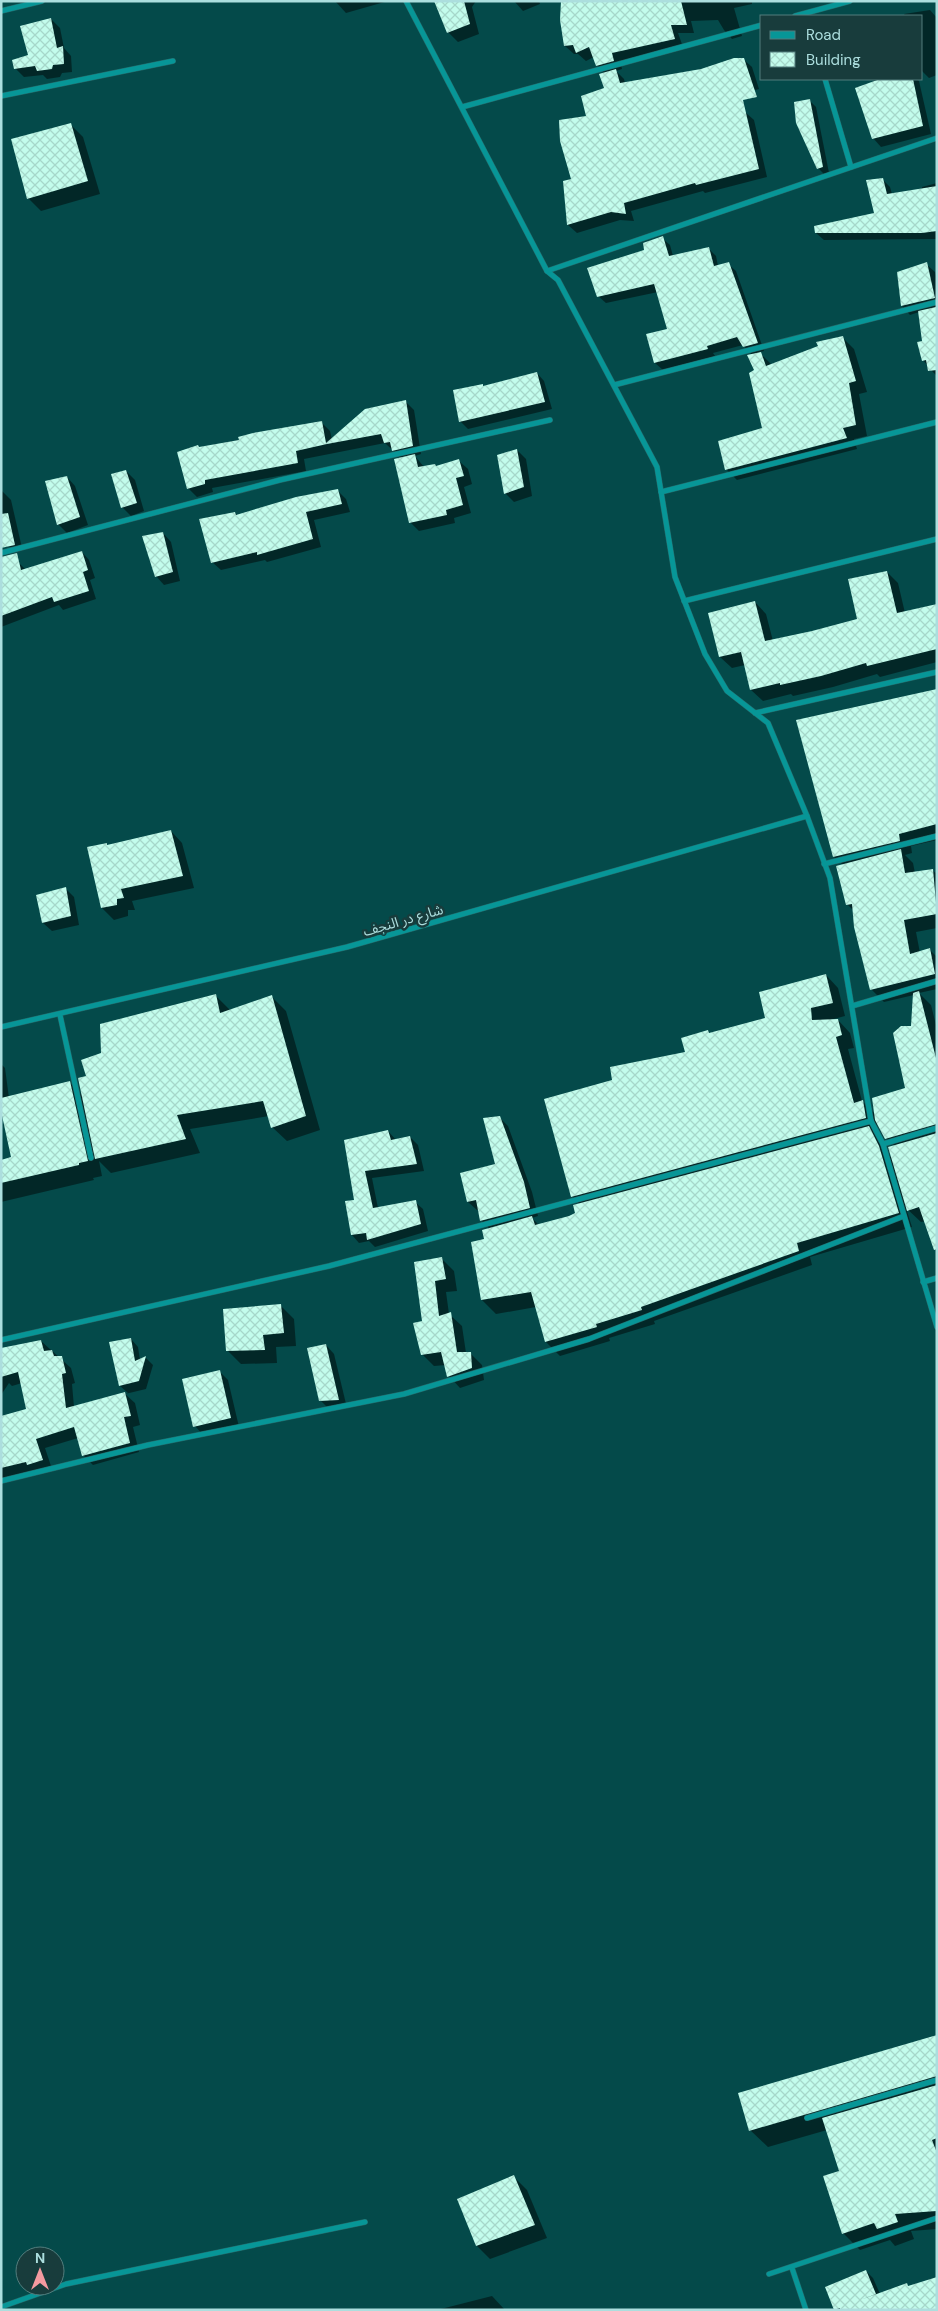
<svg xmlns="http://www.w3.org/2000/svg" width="938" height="2311" font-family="'DM Sans','Noto Sans Arabic',sans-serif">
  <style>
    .shadow { fill: #0007; fill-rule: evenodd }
    .building { fill: url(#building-cross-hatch) }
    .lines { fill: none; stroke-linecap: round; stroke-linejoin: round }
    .minor-casing { stroke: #266868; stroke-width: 6 }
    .minor { stroke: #079697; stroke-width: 5 }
    .labels { text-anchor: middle; stroke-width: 5; stroke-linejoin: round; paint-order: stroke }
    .street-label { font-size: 14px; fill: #acdede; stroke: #183c3c }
  </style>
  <defs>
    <pattern id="building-cross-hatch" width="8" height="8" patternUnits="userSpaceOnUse" patternTransform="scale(1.25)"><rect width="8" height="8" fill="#c3fcec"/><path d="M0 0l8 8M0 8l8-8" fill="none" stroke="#a6d7ca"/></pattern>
  </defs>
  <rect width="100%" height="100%" fill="#044a4a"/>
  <!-- shadow -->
  <g class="shadow">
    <path d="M 335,1 L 388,1 L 346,13 Z"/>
    <path d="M 436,1 L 476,1 L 472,7 L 479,34 L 458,42 L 448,32 Z"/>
    <path d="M 514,1 L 539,1 L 540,4 L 523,11 Z"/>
    <path d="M 562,1 L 752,1 L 752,4 L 734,8 L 742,36 L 732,39 L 724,30 L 718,20 L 691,21 L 694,33 L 678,33 L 683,47 L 620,61 L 622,69 L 616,71 L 624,79 L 625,83 L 701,71 L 743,59 L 752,67 L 759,89 L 683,109 L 745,112 L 754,120 L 767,177 L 705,193 L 703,191 L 631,211 L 634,221 L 620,220 L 577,233 L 568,225 L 565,182 L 572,180 L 588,117 L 605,89 L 605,74 L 597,65 L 594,57 L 586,61 L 578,54 L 574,54 L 565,46 L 561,20 Z"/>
    <path d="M 930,10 L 937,18 L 937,75 L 929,78 L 922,71 L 922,16 L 905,16 L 904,14 Z"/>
    <path d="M 51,19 L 60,28 L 64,48 L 71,56 L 72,72 L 62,73 L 60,77 L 47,79 L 43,75 L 24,77 L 15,68 L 30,56 Z"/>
    <path d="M 884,79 L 917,79 L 919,81 L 931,134 L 881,147 L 873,138 L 873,81 Z"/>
    <path d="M 810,101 L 816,107 L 829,173 L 825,175 L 818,168 Z"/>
    <path d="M 70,124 L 83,137 L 100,194 L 41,211 L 28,198 Z"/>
    <path d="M 882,179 L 890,187 L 892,194 L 922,190 L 922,187 L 937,183 L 937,239 L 824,240 L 816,233 L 876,214 Z"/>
    <path d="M 662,238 L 670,245 L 673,256 L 708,248 L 716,256 L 718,266 L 728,264 L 736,271 L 764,351 L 759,352 L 772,365 L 843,338 L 854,349 L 867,392 L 859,394 L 867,436 L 854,439 L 857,449 L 737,480 L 726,469 L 763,429 L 752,355 L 743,345 L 713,353 L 715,356 L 663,370 L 655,363 L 668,330 L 658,292 L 606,303 L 598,296 L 646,251 Z"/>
    <path d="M 926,264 L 935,272 L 937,280 L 937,376 L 932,371 L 932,365 L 928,366 L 923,360 L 924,341 L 919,312 L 910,315 L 902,306 L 898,273 Z"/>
    <path d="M 537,373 L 544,381 L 552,409 L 468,429 L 460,421 L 484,387 Z"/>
    <path d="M 405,401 L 414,410 L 421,454 L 415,456 L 424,467 L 437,467 L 459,461 L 468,469 L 472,484 L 464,487 L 471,513 L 454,518 L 455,523 L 419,531 L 410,522 L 402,459 L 385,443 L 304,459 L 306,471 L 212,488 L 213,492 L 197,497 L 188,488 L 199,448 L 322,423 L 330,431 L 332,440 Z"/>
    <path d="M 517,450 L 526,459 L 532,496 L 514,502 L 505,493 Z"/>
    <path d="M 126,471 L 135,480 L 144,511 L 131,516 L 122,507 Z"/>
    <path d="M 67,477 L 75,486 L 88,525 L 67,533 L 58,524 Z"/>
    <path d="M 337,490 L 346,499 L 350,512 L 314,520 L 321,547 L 267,562 L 265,560 L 221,570 L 212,562 L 235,513 L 238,516 Z"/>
    <path d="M 2,491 L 11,500 L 22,548 L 1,546 Z"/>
    <path d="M 163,533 L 171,542 L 180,581 L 164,585 L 156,576 Z"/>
    <path d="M 82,552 L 89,560 L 95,578 L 90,580 L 96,599 L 63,610 L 59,605 L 1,627 L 1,571 L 19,563 L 26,570 Z"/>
    <path d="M 887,572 L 898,583 L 905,613 L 937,605 L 937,662 L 880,677 L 877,674 L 833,687 L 793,696 L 791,694 L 763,701 L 751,690 L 745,665 L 732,668 L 720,657 L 710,614 L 755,602 L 766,614 L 773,641 L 858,620 Z"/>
    <path d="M 937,690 L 937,840 L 911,846 L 912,853 L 905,855 L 913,863 L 915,873 L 932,870 L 937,874 L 937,928 L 916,932 L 920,953 L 930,950 L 937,957 L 937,989 L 919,993 L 931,1005 L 937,1029 L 937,1252 L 926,1221 L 921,1222 L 906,1208 L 912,1227 L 810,1257 L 812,1265 L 654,1321 L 655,1324 L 609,1338 L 610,1341 L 560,1356 L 546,1342 L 536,1307 L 496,1314 L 482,1300 L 473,1243 L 486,1240 L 490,1229 L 481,1220 L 479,1210 L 477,1210 L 468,1202 L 497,1164 L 499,1117 L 508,1126 L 532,1192 L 538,1216 L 532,1218 L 539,1225 L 577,1214 L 580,1205 L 572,1196 L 614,1081 L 687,1053 L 708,1032 L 710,1034 L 767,1019 L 826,975 L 838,988 L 845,1016 L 830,1020 L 838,1020 L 850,1033 L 854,1048 L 848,1049 L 862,1101 L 876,1115 L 907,1089 L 914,995 L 884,1002 L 871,989 L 854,911 L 847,904 L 843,865 L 834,857 ZM 876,1120 L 886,1138 L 895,1146 L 893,1161 L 882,1142 L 873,1132 L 878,1130 Z"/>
    <path d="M 171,831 L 182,843 L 194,888 L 132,901 L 135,910 L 128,910 L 128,916 L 114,920 L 102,908 L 106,844 L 108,846 Z"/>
    <path d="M 65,888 L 74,897 L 79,925 L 52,931 L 43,923 Z"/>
    <path d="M 216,996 L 230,1010 L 272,997 L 286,1011 L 320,1130 L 287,1141 L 272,1127 L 269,1116 L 190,1129 L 200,1153 L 111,1173 L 99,1161 L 102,1176 L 93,1178 L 94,1180 L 1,1202 L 1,1161 L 12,1158 L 3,1113 L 1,1114 L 1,1064 L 5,1068 L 9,1098 L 69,1082 L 83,1096 L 88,1077 L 102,1053 Z"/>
    <path d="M 388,1131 L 396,1140 L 410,1137 L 418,1145 L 424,1171 L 372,1178 L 378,1208 L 415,1202 L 423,1209 L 428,1231 L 375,1247 L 369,1241 L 359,1243 L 352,1235 L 356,1201 L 345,1141 Z"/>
    <path d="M 442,1259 L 454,1271 L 457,1291 L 446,1292 L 449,1314 L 462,1326 L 466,1353 L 470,1353 L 482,1365 L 484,1380 L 460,1388 L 449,1376 L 446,1365 L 434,1366 L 422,1354 L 423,1322 L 415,1263 Z"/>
    <path d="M 281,1306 L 294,1319 L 296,1346 L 276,1347 L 277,1363 L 241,1364 L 228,1351 Z"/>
    <path d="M 131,1339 L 138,1347 L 140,1360 L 146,1358 L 153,1365 L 146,1389 L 125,1394 L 135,1403 L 140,1425 L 133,1427 L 139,1452 L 93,1465 L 83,1455 L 78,1438 L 45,1448 L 52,1469 L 1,1481 L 1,1417 L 28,1410 L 22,1383 L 12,1386 L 9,1383 L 1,1395 L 1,1350 L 41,1341 L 71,1368 L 75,1383 L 72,1384 L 74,1407 L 128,1393 L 120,1386 Z"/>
    <path d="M 326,1345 L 334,1354 L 347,1408 L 329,1409 L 320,1400 Z"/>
    <path d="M 220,1372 L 228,1380 L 239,1427 L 203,1435 L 195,1426 Z"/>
    <path d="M 937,2036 L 937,2229 L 911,2231 L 914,2239 L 895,2246 L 890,2240 L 860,2250 L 843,2233 L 841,2171 L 827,2130 L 768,2147 L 750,2130 Z"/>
    <path d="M 514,2177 L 527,2190 L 547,2238 L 490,2259 L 477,2246 Z"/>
    <path d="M 866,2271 L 873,2278 L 880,2294 L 907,2285 L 909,2287 L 861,2310 L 836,2310 L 827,2288 Z"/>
    <path d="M 492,2296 L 505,2310 L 437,2310 Z"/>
  </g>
  <!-- building -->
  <g class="building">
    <path d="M 434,1 L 464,1 L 470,24 L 447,33 Z"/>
    <path d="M 561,1 L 681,1 L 687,25 L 671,25 L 675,39 L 612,53 L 614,61 L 596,66 L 589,47 L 576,53 L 573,45 L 564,46 L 560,20 Z"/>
    <path d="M 51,18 L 57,48 L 63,46 L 64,64 L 53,65 L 52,69 L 37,71 L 35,66 L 14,69 L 12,60 L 28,55 L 20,26 Z"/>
    <path d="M 734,58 L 744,58 L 757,97 L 743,100 L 759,169 L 696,185 L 695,183 L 624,203 L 626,214 L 611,212 L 567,225 L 563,181 L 571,179 L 560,141 L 559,120 L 586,116 L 581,96 L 604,88 L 599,74 L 616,69 L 620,83 L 701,69 Z"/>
    <path d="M 880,79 L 913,79 L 923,126 L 872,139 L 855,88 Z"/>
    <path d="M 810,99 L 823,167 L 817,169 L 796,123 L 794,102 Z"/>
    <path d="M 71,123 L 88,181 L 27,199 L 11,139 Z"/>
    <path d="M 883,178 L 887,194 L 937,186 L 937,231 L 922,233 L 815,233 L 814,226 L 874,213 L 866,180 Z"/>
    <path d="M 663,236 L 669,256 L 709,247 L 714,266 L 729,262 L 758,343 L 743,347 L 737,337 L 707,346 L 708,349 L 654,363 L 646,334 L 667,329 L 654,284 L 597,297 L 587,268 L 644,250 L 643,243 Z"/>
    <path d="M 927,262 L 935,298 L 901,306 L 897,272 Z"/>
    <path d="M 936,307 L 937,370 L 928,371 L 926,360 L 922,361 L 917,342 L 922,341 L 918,311 Z"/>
    <path d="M 843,336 L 856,381 L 849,383 L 856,425 L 843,428 L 847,438 L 725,470 L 718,441 L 762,428 L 749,373 L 754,370 L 747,355 L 761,352 L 766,366 L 818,346 L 816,342 Z"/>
    <path d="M 537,372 L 545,402 L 459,422 L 453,390 L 483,384 L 483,386 Z"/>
    <path d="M 406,400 L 413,446 L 392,451 L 390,442 L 384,443 L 381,434 L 327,444 L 296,451 L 298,463 L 205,480 L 205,484 L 187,489 L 177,452 L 198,445 L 199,447 L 239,440 L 238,437 L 253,433 L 322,421 L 326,443 L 365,409 Z"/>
    <path d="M 517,449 L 524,487 L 504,494 L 497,455 Z"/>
    <path d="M 415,454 L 418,467 L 435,464 L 436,466 L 459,459 L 464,476 L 456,478 L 463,505 L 446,510 L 447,515 L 409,523 L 394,459 Z"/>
    <path d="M 126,470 L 137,503 L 121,508 L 111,474 Z"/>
    <path d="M 67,476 L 80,517 L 57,525 L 45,481 Z"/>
    <path d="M 338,489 L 342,504 L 306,512 L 313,539 L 257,555 L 257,552 L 211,563 L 199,519 L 235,512 L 236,515 L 296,497 Z"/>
    <path d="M 8,513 L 15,545 L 1,548 L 1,514 Z"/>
    <path d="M 163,532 L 173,572 L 155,577 L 142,536 Z"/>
    <path d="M 82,551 L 88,570 L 83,572 L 89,591 L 54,602 L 52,597 L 1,616 L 1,557 L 17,553 L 21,570 Z"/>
    <path d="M 887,571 L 897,613 L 937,604 L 937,649 L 867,666 L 866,663 L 821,676 L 780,685 L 780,683 L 750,690 L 741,652 L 719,657 L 708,613 L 755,601 L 765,641 L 812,631 L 857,619 L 848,579 Z"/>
    <path d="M 937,689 L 937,824 L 899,834 L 900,841 L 833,857 L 796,720 Z"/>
    <path d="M 171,830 L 183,876 L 121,889 L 124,898 L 117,899 L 117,905 L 101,908 L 87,847 L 107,843 L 107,845 Z"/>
    <path d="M 901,849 L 905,873 L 933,869 L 937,914 L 904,920 L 910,954 L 930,948 L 935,974 L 870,990 L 854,927 L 852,904 L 846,905 L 836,866 Z"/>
    <path d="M 66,887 L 71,916 L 42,923 L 36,895 Z"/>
    <path d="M 826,974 L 833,1003 L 811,1008 L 812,1020 L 838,1019 L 842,1035 L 836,1037 L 854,1103 L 863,1100 L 866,1118 L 571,1197 L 544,1099 L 612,1080 L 610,1067 L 685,1052 L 681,1038 L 708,1030 L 709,1033 L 765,1018 L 759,992 Z"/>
    <path d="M 919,991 L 937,1062 L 937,1124 L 885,1139 L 875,1120 L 872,1098 L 905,1088 L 893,1033 L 901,1026 L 911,1026 L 913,993 Z"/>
    <path d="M 216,994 L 220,1013 L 272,995 L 306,1116 L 271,1128 L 263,1101 L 177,1115 L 186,1139 L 95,1159 L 78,1078 L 86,1076 L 81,1060 L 101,1053 L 100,1024 Z"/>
    <path d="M 70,1081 L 88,1161 L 79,1163 L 79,1165 L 1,1183 L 1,1160 L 11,1157 L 1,1111 L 1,1098 Z"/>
    <path d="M 500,1116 L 524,1182 L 530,1208 L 480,1221 L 476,1200 L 467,1202 L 460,1173 L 495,1164 L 483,1118 Z"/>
    <path d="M 869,1126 L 879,1146 L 899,1213 L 797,1243 L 799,1251 L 641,1307 L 642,1310 L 596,1324 L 597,1327 L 545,1342 L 531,1292 L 481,1300 L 471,1242 L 484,1239 L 482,1230 L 532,1216 L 535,1225 L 569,1216 L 575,1213 L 573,1205 Z"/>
    <path d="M 388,1130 L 391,1140 L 410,1136 L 417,1164 L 365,1171 L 373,1208 L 416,1200 L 421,1224 L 367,1240 L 366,1233 L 351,1235 L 345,1201 L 354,1200 L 344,1140 Z"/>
    <path d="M 937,1133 L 937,1249 L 934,1250 L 919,1207 L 907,1211 L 888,1147 Z"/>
    <path d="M 442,1257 L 446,1279 L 435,1281 L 439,1316 L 451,1312 L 457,1352 L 471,1352 L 472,1368 L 447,1377 L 441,1352 L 421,1355 L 413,1323 L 422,1321 L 414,1262 Z"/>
    <path d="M 281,1304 L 284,1333 L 263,1335 L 265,1350 L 226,1351 L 223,1309 Z"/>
    <path d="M 131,1338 L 135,1361 L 146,1356 L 139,1381 L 119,1386 L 109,1342 Z"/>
    <path d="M 41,1340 L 44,1351 L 52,1350 L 54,1356 L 62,1356 L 66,1373 L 62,1374 L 66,1408 L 125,1392 L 131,1416 L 124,1417 L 130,1443 L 82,1456 L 74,1427 L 36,1439 L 43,1460 L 27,1465 L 26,1462 L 1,1468 L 1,1416 L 26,1409 L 18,1372 L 1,1377 L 1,1348 Z"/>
    <path d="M 326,1344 L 339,1400 L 319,1401 L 307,1348 Z"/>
    <path d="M 220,1370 L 231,1418 L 193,1427 L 182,1379 Z"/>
    <path d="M 937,2035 L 937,2076 L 749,2131 L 738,2093 Z"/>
    <path d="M 937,2085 L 937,2138 L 932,2140 L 937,2153 L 937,2211 L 895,2214 L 898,2222 L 877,2229 L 874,2223 L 842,2234 L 823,2176 L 839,2171 L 822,2118 Z"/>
    <path d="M 514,2175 L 535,2225 L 476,2246 L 457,2199 Z"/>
    <path d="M 866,2270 L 876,2294 L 860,2300 L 907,2283 L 908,2286 L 937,2277 L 937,2310 L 840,2310 L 840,2308 L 834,2310 L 825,2287 Z"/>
  </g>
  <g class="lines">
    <!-- minor casing -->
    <g class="minor-casing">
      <g id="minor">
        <path d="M 406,1 L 547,271 L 558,280 L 657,467 L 675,577 L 705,654 L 727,691 L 768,723 L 807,816 L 830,878 L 871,1121"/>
        <path d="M 1,11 L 42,1"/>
        <path d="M 795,16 L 850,1"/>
        <path d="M 825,79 L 851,167"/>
        <path d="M 1,96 L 173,61"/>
        <path d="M 462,107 L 762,25"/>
        <path d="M 547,271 L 937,138"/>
        <path d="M 614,385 L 937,302"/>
        <path d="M 661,492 L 937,422"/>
        <path d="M 1,553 L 280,480 L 550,420"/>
        <path d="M 684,601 L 937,539"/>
        <path d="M 755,713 L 937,672"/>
        <path d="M 824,864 L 937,836"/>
        <path d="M 852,1006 L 937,981"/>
        <path d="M 60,1015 L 91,1158"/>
        <path d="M 1,1027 L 347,947 L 807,816"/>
        <path d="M 883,1144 L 937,1128"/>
        <path d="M 923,1282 L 937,1278"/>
        <path d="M 1,1340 L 329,1266 L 871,1121 L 883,1144 L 937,1327"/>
        <path d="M 1,1481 L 148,1445 L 404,1394 L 589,1339 L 904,1216"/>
        <path d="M 807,2118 L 937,2080"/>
        <path d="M 792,2268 L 806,2310"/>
        <path d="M 769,2274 L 937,2218"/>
        <path d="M 1,2307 L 66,2284 L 365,2222"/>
      </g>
    </g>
    <!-- minor -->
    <use href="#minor" class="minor"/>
  </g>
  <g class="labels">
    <!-- street labels -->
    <g class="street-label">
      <text transform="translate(403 920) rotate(-16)" y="5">شارع در النجف</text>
    </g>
  </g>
  <!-- border -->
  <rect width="938" height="2311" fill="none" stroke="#acdede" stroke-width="5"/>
  <!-- legend -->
  <rect x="760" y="15" width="162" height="65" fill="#183c3c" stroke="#537d7d"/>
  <rect x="770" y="31" width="25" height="8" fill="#079697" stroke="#537d7d"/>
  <text x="806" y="40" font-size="15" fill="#acdede">Road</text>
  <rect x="770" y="52" width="25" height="15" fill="url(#building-cross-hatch)" stroke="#537d7d"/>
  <text x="806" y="65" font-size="15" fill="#acdede">Building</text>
  <!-- north arrow -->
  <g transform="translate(40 2271)"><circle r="24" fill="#183c3c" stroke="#537d7d"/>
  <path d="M0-4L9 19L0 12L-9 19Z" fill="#f49aa0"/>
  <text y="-8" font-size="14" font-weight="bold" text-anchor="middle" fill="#acdede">N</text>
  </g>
</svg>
